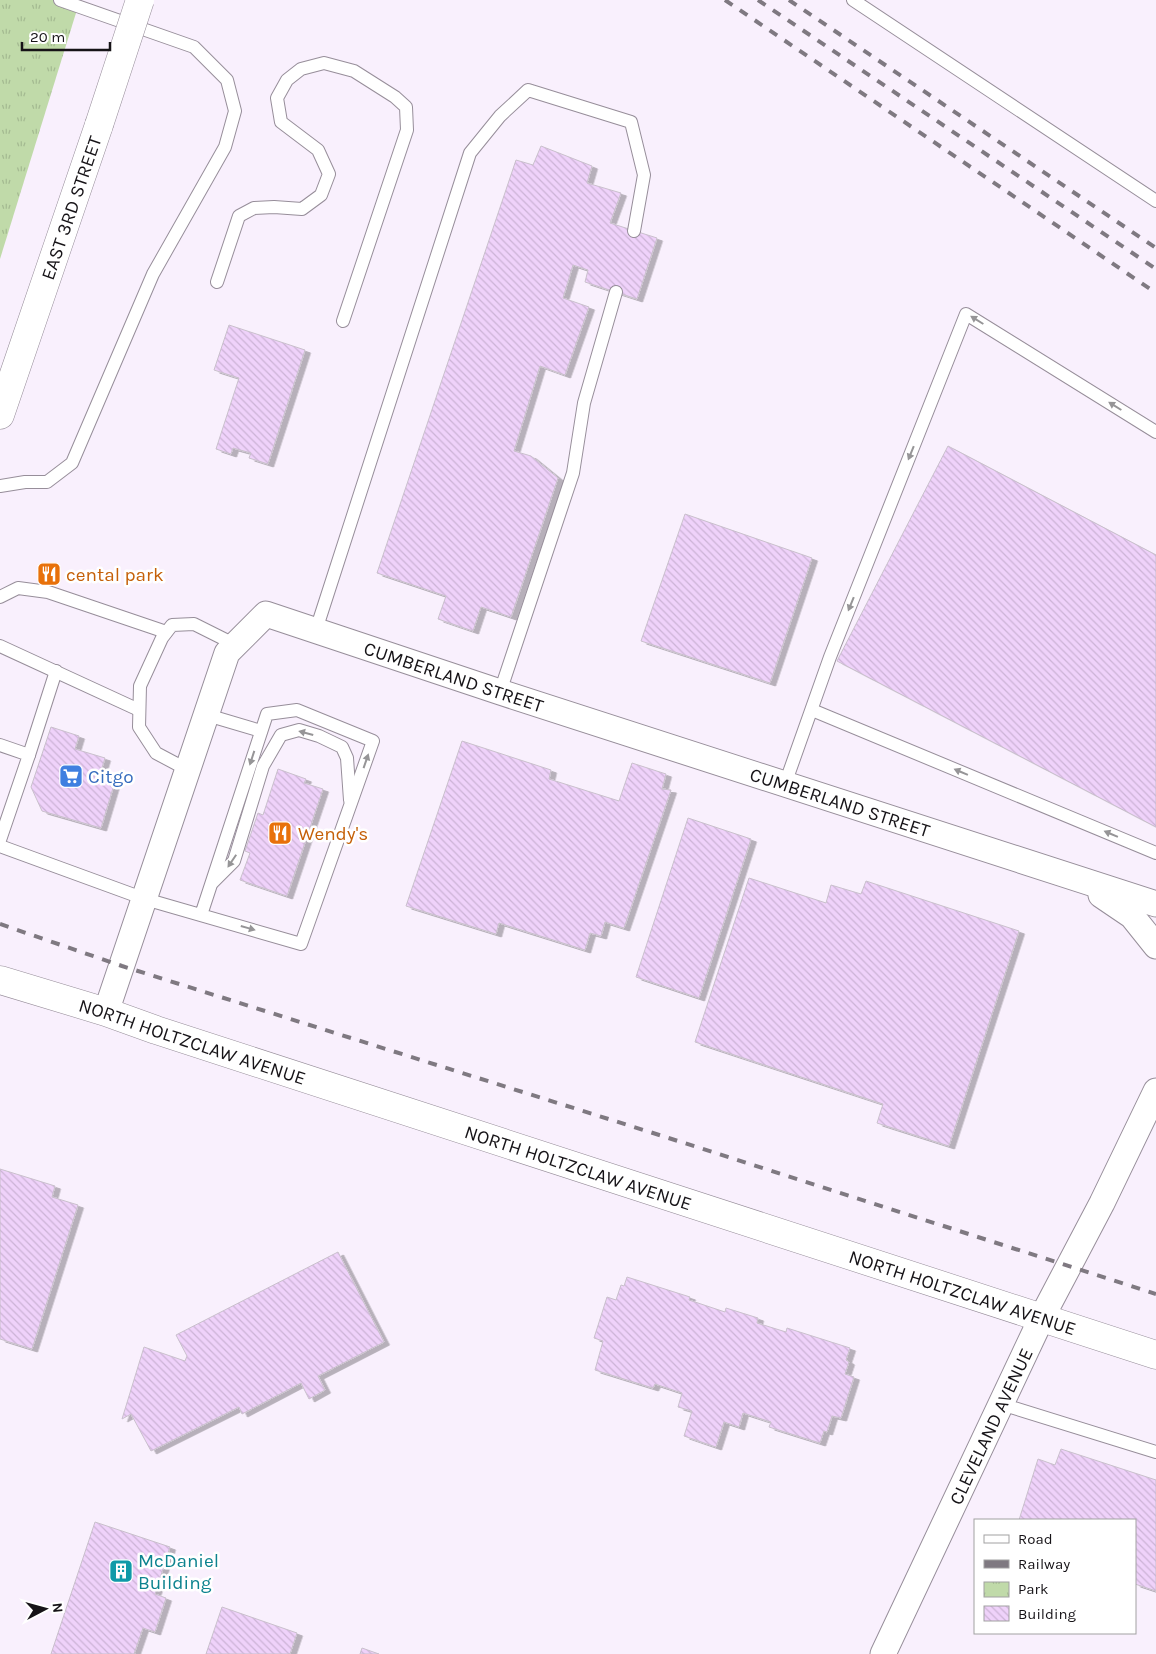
<svg xmlns="http://www.w3.org/2000/svg" width="1156" height="1654" font-family="Karla,sans-serif">
  <style>
    .park { fill: url(#park-tufts) }
    .building { fill: url(#building-back-hatch); stroke: #c9c0cc; filter: url(#shadow) }
    .lines { fill: none; stroke-linecap: round; stroke-linejoin: round }
    .lane-casing { stroke: #978e9a; stroke-width: 14 }
    .street-casing { stroke: #978e9a; stroke-width: 27 }
    .secondary-casing { stroke: #978e9a; stroke-width: 29 }
    .lane { stroke: #fff; stroke-width: 12 }
    .street { stroke: #fff; stroke-width: 25 }
    .secondary { stroke: #fff; stroke-width: 28 }
    .rail { stroke: #7f7981; stroke-width: 4; stroke-dasharray: 9 9; stroke-linecap: butt }
    .secondary-bridge-casing { stroke: #978e9a; stroke-width: 29; stroke-linecap: butt }
    .secondary-bridge { stroke: #fff; stroke-width: 28 }
    .oneway { fill: #969597 }
    .labels { text-anchor: middle; stroke-width: 5; stroke-linejoin: round; paint-order: stroke }
    .street-label { font-size: 19px; fill: #161317; stroke: #fff }
    .food-label { font-size: 19px; fill: #c56008; stroke: #fff; text-anchor: start }
    .shop-label { font-size: 19px; fill: #366cbe; stroke: #fff; text-anchor: start }
    .culture-label { font-size: 19px; fill: #0d838f; stroke: #fff; text-anchor: start }
  </style>
  <defs>
    <pattern id="park-tufts" width="24" height="20" patternUnits="userSpaceOnUse" patternTransform="scale(1.25)"><rect width="24" height="20" fill="#c0daa9"/><path d="M3 7l-1-3M5 7V3M7 7l1-3M15 17l-1-3M17 17v-4M19 17l1-3" fill="none" stroke="#a4ba91"/></pattern>
    <pattern id="building-back-hatch" width="6" height="6" patternUnits="userSpaceOnUse" patternTransform="scale(1.25)"><rect width="6" height="6" fill="#efd2fa"/><path d="M-1 5l2 2M0 0l6 6M5-1l2 2" fill="none" stroke="#ccb3d6"/></pattern>
    <filter id="shadow"><feDropShadow dx="5.5" dy="3" stdDeviation="0" flood-color="#0004"/></filter>
  </defs>
  <rect width="100%" height="100%" fill="#f9f0fd"/>
  <!-- park -->
  <path class="park" d="M 0,0 L 80,0 L 0,259 Z"/>
  <!-- building -->
  <g class="building">
    <path d="M 541,146 L 592,166 L 587,183 L 621,193 L 610,223 L 657,238 L 637,299 L 585,282 L 588,270 L 573,265 L 563,298 L 589,307 L 565,375 L 540,366 L 514,451 L 531,456 L 558,478 L 511,617 L 481,607 L 473,631 L 438,619 L 446,596 L 377,573 L 516,160 L 533,165 Z"/>
    <path d="M 229,325 L 305,350 L 268,464 L 249,458 L 251,453 L 233,448 L 231,454 L 216,449 L 239,378 L 214,370 Z"/>
    <path d="M 948,446 L 1156,555 L 1156,827 L 837,661 Z"/>
    <path d="M 685,514 L 812,558 L 770,683 L 641,641 Z"/>
    <path d="M 51,727 L 79,736 L 75,749 L 105,758 L 100,774 L 116,778 L 101,828 L 42,811 L 31,787 Z"/>
    <path d="M 462,741 L 551,770 L 549,779 L 619,801 L 632,763 L 666,774 L 662,789 L 671,790 L 624,928 L 605,922 L 601,936 L 590,933 L 585,950 L 499,923 L 496,934 L 406,906 Z"/>
    <path d="M 278,769 L 306,779 L 304,783 L 323,789 L 287,896 L 240,880 L 250,853 L 245,851 L 258,813 L 263,815 Z"/>
    <path d="M 688,818 L 751,839 L 699,998 L 636,977 Z"/>
    <path d="M 749,878 L 826,903 L 831,885 L 861,894 L 866,881 L 1019,931 L 949,1146 L 877,1123 L 883,1104 L 695,1042 Z"/>
    <path d="M 0,1169 L 55,1186 L 52,1197 L 78,1205 L 32,1349 L 0,1339 Z"/>
    <path d="M 338,1252 L 384,1342 L 318,1376 L 325,1390 L 309,1399 L 301,1383 L 242,1414 L 239,1407 L 151,1451 L 131,1414 L 122,1419 L 144,1347 L 185,1361 L 187,1356 L 176,1335 Z"/>
    <path d="M 627,1277 L 690,1297 L 689,1300 L 725,1312 L 726,1308 L 758,1318 L 757,1323 L 786,1332 L 787,1328 L 850,1348 L 846,1360 L 849,1362 L 845,1374 L 854,1377 L 841,1418 L 832,1416 L 827,1432 L 824,1431 L 820,1443 L 769,1427 L 771,1422 L 743,1413 L 739,1427 L 724,1422 L 716,1447 L 684,1436 L 692,1411 L 678,1407 L 682,1393 L 655,1384 L 653,1388 L 595,1370 L 603,1341 L 594,1338 L 607,1297 L 616,1300 L 621,1285 L 624,1286 Z"/>
    <path d="M 1061,1449 L 1156,1480 L 1156,1591 L 1135,1584 L 1135,1520 L 1019,1520 L 1038,1459 L 1055,1465 Z"/>
    <path d="M 95,1522 L 170,1547 L 155,1594 L 166,1598 L 155,1632 L 143,1628 L 134,1654 L 136,1654 L 51,1654 Z"/>
    <path d="M 222,1607 L 297,1633 L 290,1654 L 206,1654 Z"/>
    <path d="M 362,1648 L 379,1654 L 360,1654 Z"/>
  </g>
  <g class="lines">
    <!-- lane casing -->
    <g class="lane-casing">
      <g id="lane">
        <path d="M 853,0 L 1156,201"/>
        <path d="M 217,282 L 239,216 L 254,208 L 274,207 L 302,209 L 321,195 L 329,174 L 318,150 L 281,122 L 277,98 L 287,80 L 301,69 L 324,63 L 354,71 L 395,97 L 406,107 L 407,130 L 343,321"/>
        <path d="M 0,486 L 25,482 L 47,482 L 72,463 L 153,274 L 225,147 L 235,111 L 227,80 L 194,47 L 60,0"/>
        <path d="M 0,597 L 18,588 L 48,592 L 166,632"/>
        <path d="M 316,630 L 470,153 L 500,116 L 528,90 L 631,122 L 644,175 L 634,231"/>
        <path d="M 0,646 L 139,710"/>
        <path d="M 500,692 L 573,473 L 584,403 L 616,292"/>
        <path d="M 812,710 L 1156,853"/>
        <path d="M 207,715 L 261,731"/>
        <path d="M 0,745 L 29,755 L 0,840"/>
        <path d="M 29,755 L 56,671"/>
        <path d="M 188,770 L 156,753 L 139,727 L 140,686 L 162,638 L 172,625 L 194,624 L 236,645"/>
        <path d="M 785,784 L 830,657 L 966,314 L 1156,432"/>
        <path d="M 0,846 L 145,899 L 301,944 L 373,741 L 297,710 L 267,714 L 201,915"/>
        <path d="M 213,882 L 234,861 L 263,766 L 281,735 L 299,730 L 319,736 L 342,747 L 347,758 L 350,800"/>
        <path d="M 1001,1404 L 1156,1452"/>
      </g>
    </g>
    <!-- street casing -->
    <g class="street-casing">
      <g id="street">
        <path d="M 1101,895 L 1132,916 L 1156,946"/>
        <path id="s1" d="M 106,1012 L 227,653 L 266,614 L 500,692 L 1156,904"/>
        <path id="s2" d="M 883,1654 L 1042,1317 L 1102,1203 L 1156,1091"/>
      </g>
    </g>
    <!-- secondary casing -->
    <g class="secondary-casing">
      <g id="secondary">
        <path id="s3" d="M 0,415 L 99,125"/>
        <path id="s4" d="M 0,980 L 106,1012 L 156,1030 L 1156,1355"/>
      </g>
    </g>
    <!-- lane -->
    <use href="#lane" class="lane"/>
    <!-- street -->
    <use href="#street" class="street"/>
    <!-- secondary -->
    <use href="#secondary" class="secondary"/>
    <!-- rail -->
    <g class="rail">
      <path d="M 725,0 L 1156,293"/>
      <path d="M 758,0 L 1156,269"/>
      <path d="M 789,0 L 1156,248"/>
      <path d="M 0,924 L 122,966 L 653,1133 L 1156,1294"/>
    </g>
    <!-- secondary-bridge casing -->
    <g class="secondary-bridge-casing">
      <path id="secondary-bridge" d="M 99,125 L 140,0"/>
    </g>
    <!-- secondary-bridge -->
    <use href="#secondary-bridge" class="secondary-bridge"/>
  </g>
  <!-- one-way arrows -->
  <defs><path id="oneway-solid" d="M-6-.8H1V-3.2L6.5 0L1 3.2V.8H-6Z" transform="scale(1.25)"/></defs>
  <g class="oneway">
    <use href="#oneway-solid" transform="translate(977 320) rotate(-148)"/>
    <use href="#oneway-solid" transform="translate(1115 406) rotate(-148)"/>
    <use href="#oneway-solid" transform="translate(911 453) rotate(112)"/>
    <use href="#oneway-solid" transform="translate(851 604) rotate(112)"/>
    <use href="#oneway-solid" transform="translate(306 733) rotate(-165)"/>
    <use href="#oneway-solid" transform="translate(252 758) rotate(108)"/>
    <use href="#oneway-solid" transform="translate(366 761) rotate(-71)"/>
    <use href="#oneway-solid" transform="translate(961 772) rotate(-157)"/>
    <use href="#oneway-solid" transform="translate(1111 834) rotate(-157)"/>
    <use href="#oneway-solid" transform="translate(232 861) rotate(124)"/>
    <use href="#oneway-solid" transform="translate(248 928) rotate(16)"/>
  </g>
  <!-- icons -->
  <defs>
    <g id="restaurant-square" transform="scale(1.25)"><rect x="-9" y="-9" width="18" height="18" rx="4" fill="#e8710a" stroke="#fff"/><path d="M-5-6h1v4h1v-4h1v4h1v-4h1v5L-1.5 .5V6h-2V.5L-5-1ZM5-6V6H3V1.5H1.5Q1.5-4 5-6Z" fill="#fff"/></g>
    <g id="supermarket-square" transform="scale(1.25)"><rect x="-9" y="-9" width="18" height="18" rx="4" fill="#3f7fe0" stroke="#fff"/><path d="M-6-5.5h2.5l.6 2H6L4.5 2H-2.5L-4.4-4H-6ZM-1.5 3.2a1.3 1.3 0 1 0 .1 0ZM3 3.2a1.3 1.3 0 1 0 .1 0Z" fill="#fff"/></g>
    <g id="building-square" transform="scale(1.25)"><rect x="-9" y="-9" width="18" height="18" rx="4" fill="#0f9aa8" stroke="#fff"/><path d="M-4-6H4V6H1V3H-1V6H-4ZM-2.5-4.3h1.7v1.8h-1.7ZM.8-4.3h1.7v1.8H.8ZM-2.5-1h1.7V.8h-1.7ZM.8-1h1.7V.8H.8Z" fill="#fff"/></g>
  </defs>
  <g fill-rule="evenodd">
    <use href="#restaurant-square" x="49" y="574"/>
    <use href="#supermarket-square" x="71" y="776"/>
    <use href="#restaurant-square" x="280" y="833"/>
    <use href="#building-square" x="121" y="1571"/>
  </g>
  <g class="labels">
    <!-- street labels -->
    <g class="street-label">
      <text dy="7" stroke="none"><textPath href="#s3" startOffset="219">EAST 3RD STREET</textPath></text>
      <text dy="7" stroke="none"><textPath href="#s1" startOffset="632">CUMBERLAND STREET</textPath></text>
      <text dy="7" stroke="none"><textPath href="#s1" startOffset="1038">CUMBERLAND STREET</textPath></text>
      <text dy="7" stroke="none"><textPath href="#s4" startOffset="202">NORTH HOLTZCLAW AVENUE</textPath></text>
      <text dy="7" stroke="none"><textPath href="#s4" startOffset="608">NORTH HOLTZCLAW AVENUE</textPath></text>
      <text dy="7" stroke="none"><textPath href="#s4" startOffset="1012">NORTH HOLTZCLAW AVENUE</textPath></text>
      <text dy="7" stroke="none"><textPath href="#s2" startOffset="252">CLEVELAND AVENUE</textPath></text>
    </g>
    <!-- food labels -->
    <g class="food-label">
      <text x="66" y="581">cental park</text>
      <text x="298" y="840">Wendy's</text>
    </g>
    <!-- shop labels -->
    <g class="shop-label">
      <text x="88" y="783">Citgo</text>
    </g>
    <!-- culture labels -->
    <g class="culture-label">
      <text x="138" y="1567">McDaniel<tspan x="138" dy="22">Building</tspan></text>
    </g>
  </g>
  <!-- legend -->
  <rect x="974" y="1519" width="162" height="115" fill="#ffffff" stroke="#a2a1a2"/>
  <rect x="984" y="1535" width="25" height="8" fill="#ffffff" stroke="#a2a1a2"/>
  <text x="1018" y="1544" font-size="15" fill="#161317">Road</text>
  <rect x="984" y="1560" width="25" height="8" fill="#7f7981" stroke="#a2a1a2"/>
  <text x="1018" y="1569" font-size="15" fill="#161317">Railway</text>
  <rect x="984" y="1582" width="25" height="15" fill="url(#park-tufts)" stroke="#a2a1a2"/>
  <text x="1018" y="1594" font-size="15" fill="#161317">Park</text>
  <rect x="984" y="1606" width="25" height="15" fill="url(#building-back-hatch)" stroke="#a2a1a2"/>
  <text x="1018" y="1619" font-size="15" fill="#161317">Building</text>
  <!-- north arrow -->
  <g transform="translate(45 1609) rotate(84)" stroke="#ffffff" stroke-width="4" paint-order="stroke">
  <path d="M0-4L9 19L0 12L-9 19Z" fill="#161317"/>
  <text y="-8" font-size="14" font-weight="bold" text-anchor="middle" fill="#161317">N</text>
  </g>
  <!-- scale -->
  <path d="M22 42v8h88v-8" fill="none" stroke="#161317" stroke-width="2.5"/>
  <text x="30" y="42" font-size="15" fill="#161317" stroke="#ffffff" stroke-width="4" paint-order="stroke">20 m</text>
</svg>
